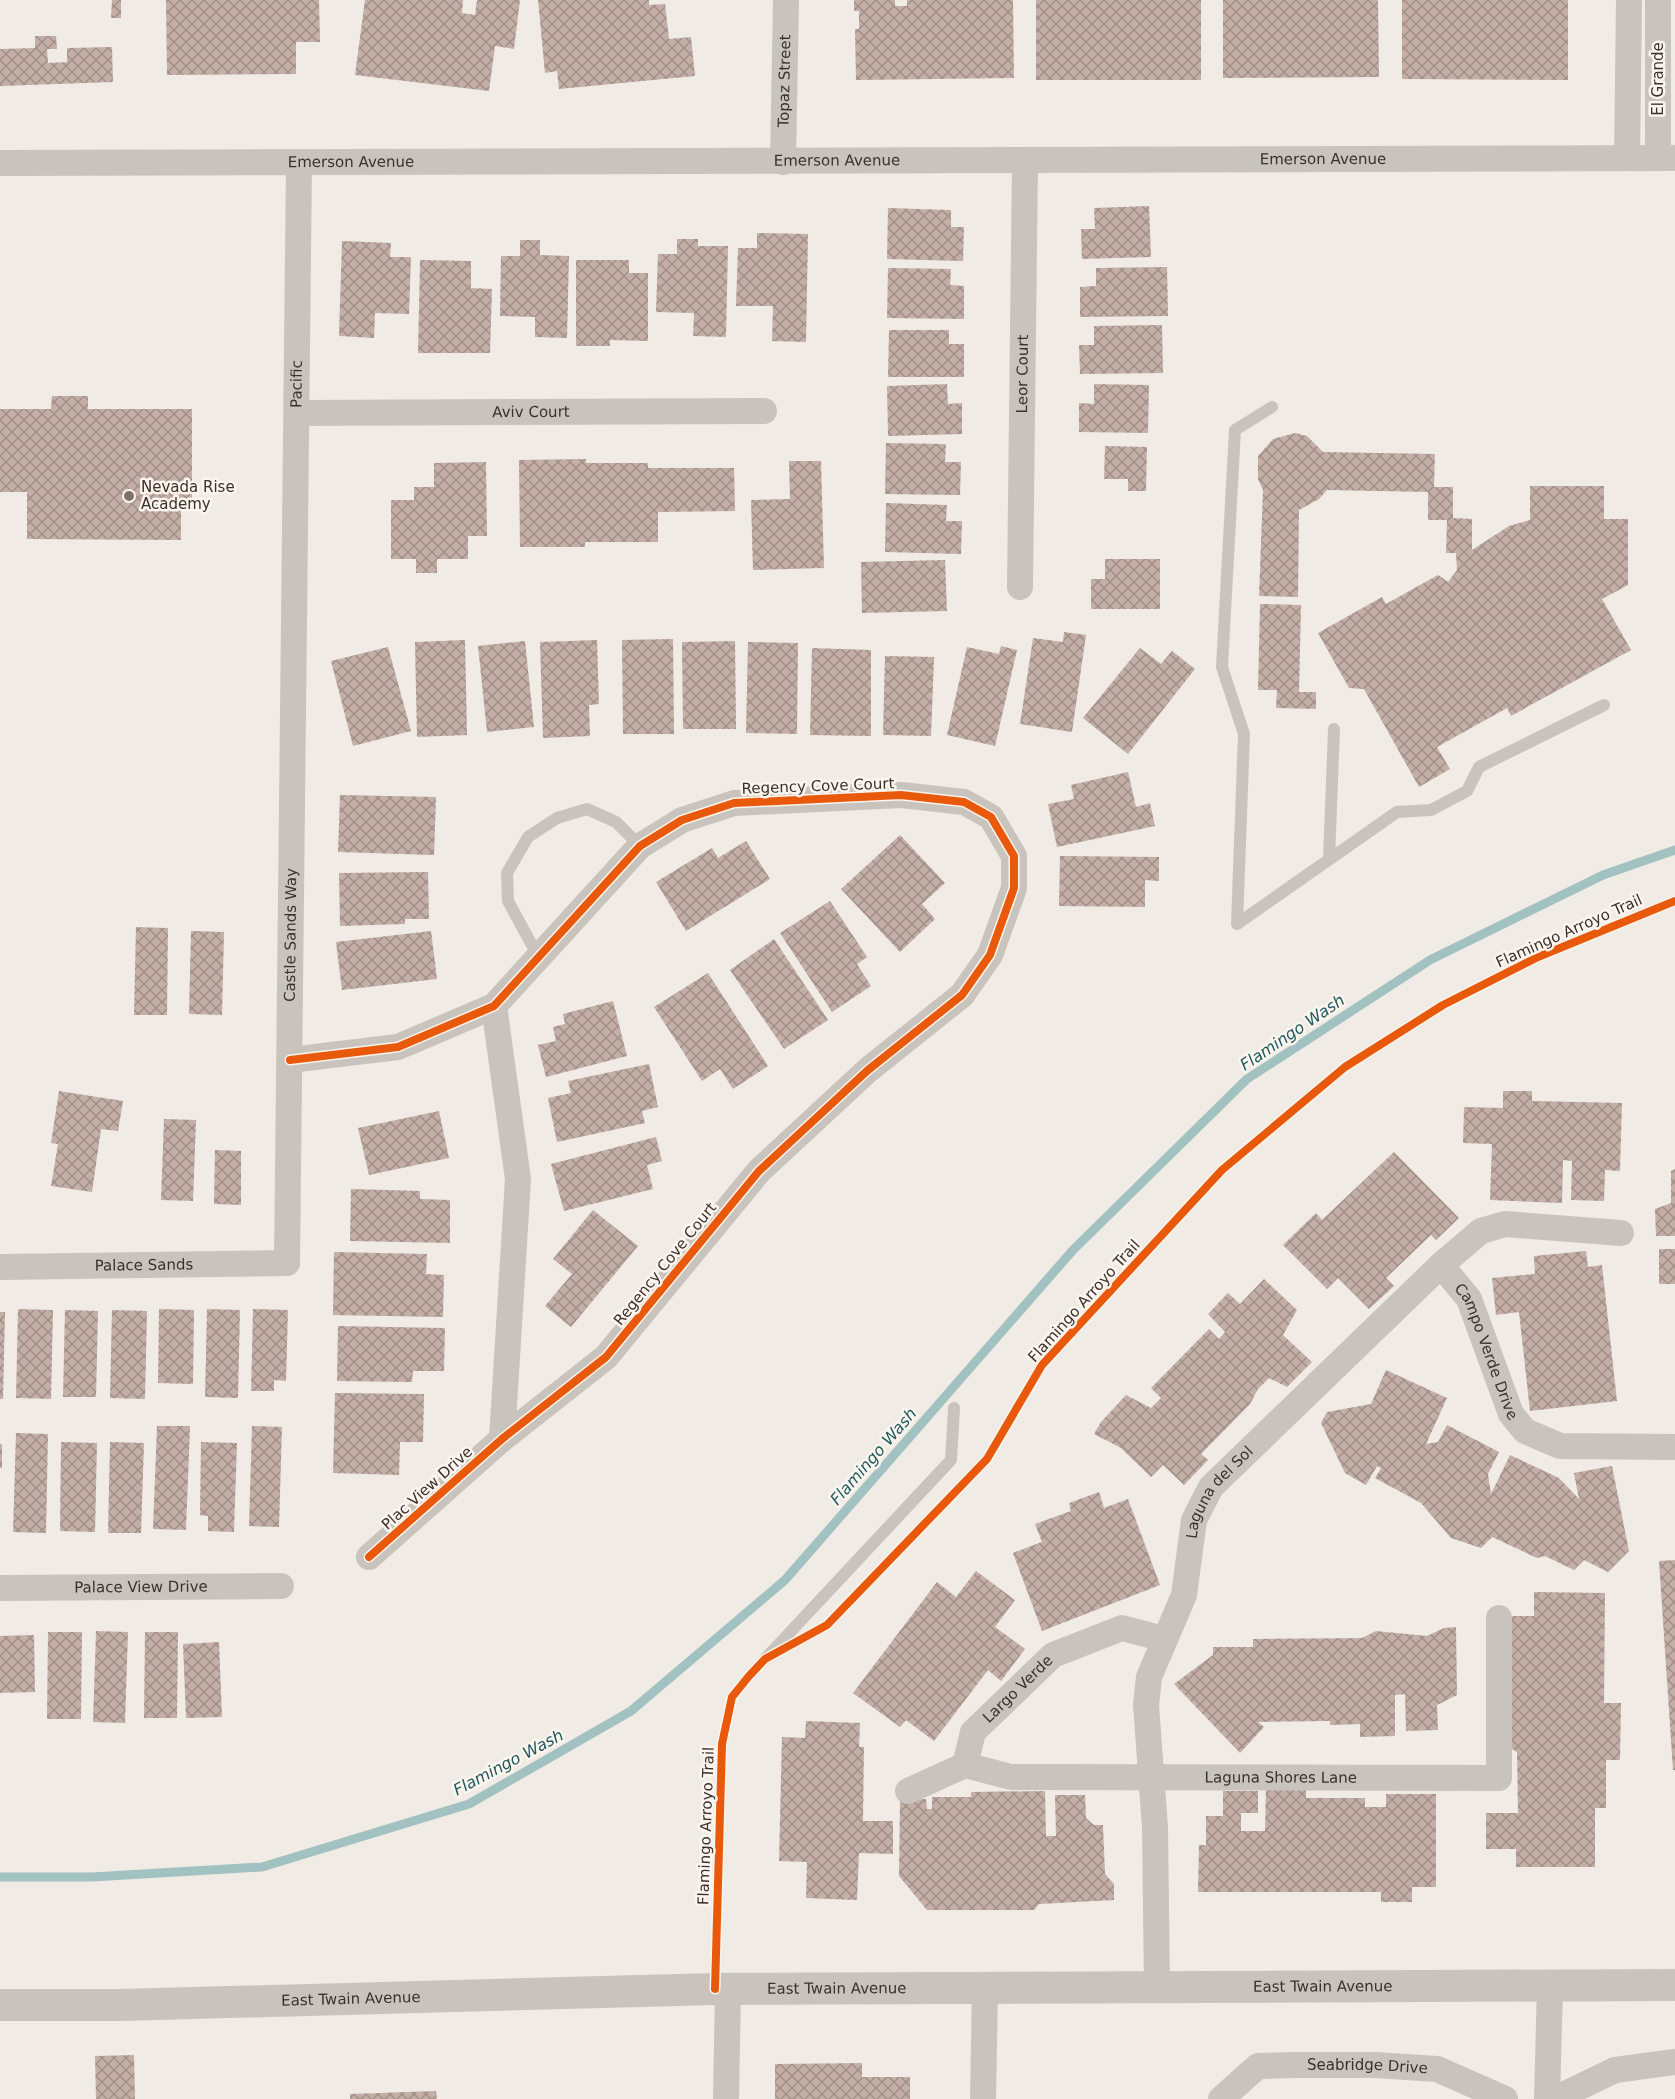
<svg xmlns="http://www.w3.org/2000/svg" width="1675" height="2099" font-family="'DejaVu Sans',sans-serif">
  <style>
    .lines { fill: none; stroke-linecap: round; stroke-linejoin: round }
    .stream { stroke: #a1c2c1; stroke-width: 9 }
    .building { fill: url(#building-cross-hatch) }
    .service { stroke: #c9c3be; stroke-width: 12 }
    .minor { stroke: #c9c3be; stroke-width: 26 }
    .tertiary { stroke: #c9c3be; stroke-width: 32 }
    .cycleway-casing { stroke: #fbf5ee; stroke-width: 11 }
    .cycleway { stroke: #e8590c; stroke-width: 8 }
    .poi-dot { fill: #7a716c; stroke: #fbf5ee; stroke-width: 2 }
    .labels { text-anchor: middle; stroke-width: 5; stroke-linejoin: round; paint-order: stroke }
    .street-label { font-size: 15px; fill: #3b302b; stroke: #fbf5ee }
    .poi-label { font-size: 15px; fill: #3b302b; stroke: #fbf5ee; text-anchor: start }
    .water-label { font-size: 16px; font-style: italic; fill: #1f5a5e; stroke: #fbf5ee }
  </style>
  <defs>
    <pattern id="building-cross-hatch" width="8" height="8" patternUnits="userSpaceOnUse" patternTransform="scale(1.5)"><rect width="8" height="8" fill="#c3afa7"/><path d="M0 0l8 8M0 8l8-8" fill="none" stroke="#a08f88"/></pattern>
  </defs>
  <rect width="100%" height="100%" fill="#f0ebe5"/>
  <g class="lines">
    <!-- stream -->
    <path class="stream" d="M 0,1877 L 92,1877 L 262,1867 L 469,1804 L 631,1711 L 785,1580 L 1073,1250 L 1247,1079 L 1430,960 L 1603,875 L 1675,850"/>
  </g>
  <!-- building -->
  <g class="building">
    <path d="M 112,0 L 121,0 L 121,18 L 111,18 Z"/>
    <path d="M 166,0 L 319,0 L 320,42 L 296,42 L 296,74 L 167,75 Z"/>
    <path d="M 365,0 L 463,0 L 462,13 L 475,15 L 477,0 L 520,0 L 514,49 L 495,46 L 489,91 L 355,75 Z"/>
    <path d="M 538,0 L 649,0 L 649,5 L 665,4 L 669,39 L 691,37 L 695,76 L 559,89 L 557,71 L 545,73 Z"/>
    <path d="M 854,0 L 895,0 L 895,6 L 907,6 L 907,0 L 1013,0 L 1014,78 L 856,80 L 855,29 L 859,29 L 859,11 L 854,11 Z"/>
    <rect x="1036" y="0" width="165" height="80"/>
    <path d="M 1223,0 L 1378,0 L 1379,77 L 1223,78 Z"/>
    <path d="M 1402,0 L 1568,0 L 1568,80 L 1402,79 Z"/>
    <path d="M 35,36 L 56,36 L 57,49 L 47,49 L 48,63 L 67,62 L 67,48 L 112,47 L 113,82 L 0,86 L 0,49 L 35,48 Z"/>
    <path d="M 1149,206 L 1151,257 L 1082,259 L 1081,229 L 1095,229 L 1094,208 Z"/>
    <path d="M 888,208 L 951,210 L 951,227 L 964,227 L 963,261 L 887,259 Z"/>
    <path d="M 757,233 L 808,234 L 806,342 L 772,341 L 773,306 L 736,306 L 738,248 L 757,248 Z"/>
    <path d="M 677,239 L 698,239 L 698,246 L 728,246 L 726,337 L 693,336 L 694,313 L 656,312 L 658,254 L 677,254 Z"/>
    <path d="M 520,240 L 540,240 L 540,255 L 569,256 L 567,338 L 535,337 L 535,317 L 500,316 L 501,256 L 520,256 Z"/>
    <path d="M 342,241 L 391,243 L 390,257 L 411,257 L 409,314 L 375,313 L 374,338 L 339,336 Z"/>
    <path d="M 420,260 L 471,261 L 471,288 L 492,289 L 490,353 L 418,353 Z"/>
    <path d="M 576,260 L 629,260 L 629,273 L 648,273 L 648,341 L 610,340 L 610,346 L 576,346 Z"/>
    <path d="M 1167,267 L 1168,316 L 1080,317 L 1080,287 L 1096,286 L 1096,268 Z"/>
    <path d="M 888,268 L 951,269 L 950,285 L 964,286 L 964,319 L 887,318 Z"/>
    <path d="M 1162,325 L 1163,373 L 1080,374 L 1079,345 L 1094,345 L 1094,326 Z"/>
    <path d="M 889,330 L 949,330 L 949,344 L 964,344 L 964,377 L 888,377 Z"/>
    <path d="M 947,384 L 948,404 L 962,403 L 962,434 L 888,436 L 887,386 Z"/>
    <path d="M 1094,384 L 1149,385 L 1148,433 L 1079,432 L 1079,403 L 1094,404 Z"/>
    <path d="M 52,396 L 88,396 L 88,409 L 192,409 L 192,505 L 181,505 L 181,540 L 27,539 L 27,492 L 0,492 L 0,409 L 51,409 Z"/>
    <path d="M 1295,433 L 1307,436 L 1323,452 L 1435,454 L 1434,487 L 1453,487 L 1453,518 L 1472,519 L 1472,550 L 1509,526 L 1530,520 L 1530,486 L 1604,486 L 1604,519 L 1628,519 L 1628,585 L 1602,599 L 1631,650 L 1511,716 L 1507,708 L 1437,747 L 1450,769 L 1419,787 L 1364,689 L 1349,688 L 1318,633 L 1382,597 L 1386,604 L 1438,575 L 1448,582 L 1457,570 L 1456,553 L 1446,553 L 1447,520 L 1428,520 L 1428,492 L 1327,490 L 1319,499 L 1299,510 L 1298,597 L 1259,596 L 1263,490 L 1258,479 L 1258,456 L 1273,439 Z"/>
    <path d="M 886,443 L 946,444 L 945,462 L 961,462 L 960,495 L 885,494 Z"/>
    <path d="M 1105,446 L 1147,447 L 1146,491 L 1128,491 L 1128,479 L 1104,479 Z"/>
    <path d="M 586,459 L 586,463 L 648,463 L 648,468 L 734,468 L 735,511 L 658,512 L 658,542 L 585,542 L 585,547 L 520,547 L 519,460 Z"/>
    <path d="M 789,461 L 821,461 L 824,568 L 753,570 L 751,500 L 790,499 Z"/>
    <path d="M 486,462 L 487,536 L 468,536 L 468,559 L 437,559 L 437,573 L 416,573 L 416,559 L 391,559 L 391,500 L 414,500 L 414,487 L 434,487 L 434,463 Z"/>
    <path d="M 886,503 L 947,505 L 946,521 L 962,521 L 961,554 L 885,552 Z"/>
    <path d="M 1105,559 L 1160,559 L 1160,609 L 1091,609 L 1091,579 L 1105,579 Z"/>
    <path d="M 945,560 L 947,611 L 862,613 L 861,562 Z"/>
    <path d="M 1260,604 L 1301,605 L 1299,692 L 1316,692 L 1316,709 L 1276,708 L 1277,690 L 1258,690 Z"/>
    <path d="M 1064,632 L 1086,635 L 1072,732 L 1020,724 L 1033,638 L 1063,642 Z"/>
    <path d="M 673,639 L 674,734 L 623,734 L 622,640 Z"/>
    <path d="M 465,640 L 467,735 L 417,737 L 415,642 Z"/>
    <path d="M 597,640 L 599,704 L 589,705 L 590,736 L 543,738 L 540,642 Z"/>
    <path d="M 525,641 L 534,727 L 487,732 L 478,646 Z"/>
    <path d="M 735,641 L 736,729 L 683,729 L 682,642 Z"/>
    <path d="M 748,642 L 798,643 L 797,734 L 746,733 Z"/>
    <path d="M 1001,646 L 1017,650 L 995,746 L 947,735 L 967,647 L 999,654 Z"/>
    <path d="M 388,647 L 411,731 L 353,746 L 331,661 Z"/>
    <path d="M 812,648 L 871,650 L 871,736 L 810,735 Z"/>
    <path d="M 1140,648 L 1161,664 L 1172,651 L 1195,669 L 1128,754 L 1083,718 Z"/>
    <path d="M 885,656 L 934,657 L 931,736 L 883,735 Z"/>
    <path d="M 1128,772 L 1136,807 L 1150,803 L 1155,826 L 1057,847 L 1048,804 L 1074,799 L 1071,785 Z"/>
    <path d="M 340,795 L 436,797 L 434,855 L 338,852 Z"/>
    <path d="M 900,835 L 945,883 L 922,904 L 935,919 L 900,952 L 841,889 Z"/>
    <path d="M 746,841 L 770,879 L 686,931 L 656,882 L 712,848 L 718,858 Z"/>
    <path d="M 1060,856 L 1159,857 L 1159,881 L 1145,880 L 1145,907 L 1059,906 Z"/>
    <path d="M 428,872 L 429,919 L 405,919 L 405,924 L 340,926 L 339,873 Z"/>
    <path d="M 830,901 L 867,957 L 857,964 L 871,986 L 832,1012 L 780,933 Z"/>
    <path d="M 136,927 L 168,928 L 167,1015 L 134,1015 Z"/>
    <path d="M 191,931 L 224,932 L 222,1015 L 189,1014 Z"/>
    <path d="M 431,931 L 437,979 L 342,990 L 336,942 Z"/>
    <path d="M 774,939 L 828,1020 L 784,1049 L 730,970 Z"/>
    <path d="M 708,973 L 768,1066 L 733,1089 L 720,1069 L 702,1081 L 654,1007 Z"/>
    <path d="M 613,1001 L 627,1056 L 546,1077 L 538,1045 L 556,1041 L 553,1027 L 565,1024 L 563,1014 Z"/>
    <path d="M 649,1064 L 658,1107 L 642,1111 L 645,1123 L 557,1142 L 548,1098 L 571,1093 L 568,1081 Z"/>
    <path d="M 59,1091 L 123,1101 L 118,1131 L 101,1129 L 92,1192 L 51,1186 L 58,1144 L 51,1143 Z"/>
    <path d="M 1503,1091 L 1532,1091 L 1532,1101 L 1622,1103 L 1620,1171 L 1605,1170 L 1604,1201 L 1571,1200 L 1572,1161 L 1563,1160 L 1562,1203 L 1490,1200 L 1492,1144 L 1463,1143 L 1464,1107 L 1503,1108 Z"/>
    <path d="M 439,1111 L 449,1158 L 369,1175 L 358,1128 Z"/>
    <path d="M 164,1119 L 196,1120 L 193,1201 L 161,1200 Z"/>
    <path d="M 656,1137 L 662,1161 L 647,1165 L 653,1189 L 564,1211 L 551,1164 Z"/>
    <path d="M 215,1150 L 241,1151 L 241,1205 L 214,1204 Z"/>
    <path d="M 1394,1152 L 1459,1218 L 1436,1240 L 1431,1235 L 1386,1278 L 1394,1286 L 1369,1309 L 1338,1278 L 1327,1289 L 1283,1245 L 1316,1213 L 1322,1220 Z"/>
    <path d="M 1675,1169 L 1675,1236 L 1656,1236 L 1655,1209 L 1671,1203 L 1671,1171 Z"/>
    <path d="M 351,1189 L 420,1191 L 420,1199 L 450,1200 L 450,1243 L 350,1241 Z"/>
    <path d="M 593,1210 L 638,1246 L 571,1327 L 545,1306 L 572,1274 L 553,1259 Z"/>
    <rect x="1659" y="1249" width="16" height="35"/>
    <path d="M 1586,1251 L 1588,1267 L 1602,1265 L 1617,1401 L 1530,1411 L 1519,1312 L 1496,1315 L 1492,1278 L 1535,1274 L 1534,1256 Z"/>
    <path d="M 334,1252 L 427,1254 L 426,1274 L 444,1275 L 443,1317 L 333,1315 Z"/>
    <path d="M 1264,1279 L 1297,1310 L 1283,1335 L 1312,1362 L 1287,1387 L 1269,1378 L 1258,1389 L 1250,1404 L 1201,1454 L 1208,1460 L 1184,1485 L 1163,1465 L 1151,1477 L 1121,1448 L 1094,1434 L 1101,1422 L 1126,1395 L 1151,1408 L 1161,1398 L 1151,1388 L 1209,1329 L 1219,1339 L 1225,1332 L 1208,1314 L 1228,1293 L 1240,1304 Z"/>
    <path d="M 18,1309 L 53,1310 L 51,1399 L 16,1398 Z"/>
    <path d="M 159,1309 L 194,1310 L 193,1384 L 158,1383 Z"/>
    <path d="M 207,1309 L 240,1310 L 238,1398 L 205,1397 Z"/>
    <path d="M 253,1309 L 288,1310 L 286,1381 L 274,1380 L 274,1391 L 251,1391 Z"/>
    <path d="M 65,1310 L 98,1311 L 96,1397 L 63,1397 Z"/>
    <path d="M 112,1310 L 147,1311 L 145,1399 L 110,1398 Z"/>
    <path d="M 0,1312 L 5,1312 L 3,1399 L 0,1399 Z"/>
    <path d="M 338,1326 L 445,1328 L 444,1371 L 413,1371 L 412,1382 L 337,1381 Z"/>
    <path d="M 1386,1370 L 1447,1398 L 1426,1444 L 1438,1442 L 1447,1425 L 1499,1452 L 1488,1474 L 1491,1494 L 1510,1455 L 1559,1478 L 1579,1499 L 1574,1473 L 1612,1466 L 1629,1551 L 1608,1572 L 1584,1560 L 1574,1570 L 1545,1556 L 1537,1558 L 1492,1537 L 1481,1548 L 1451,1538 L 1421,1503 L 1375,1478 L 1381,1468 L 1377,1466 L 1366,1485 L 1345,1473 L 1321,1423 L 1327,1412 L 1371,1404 Z"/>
    <path d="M 335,1393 L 424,1394 L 423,1442 L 400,1442 L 399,1475 L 333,1473 Z"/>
    <path d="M 157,1426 L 190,1426 L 186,1530 L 153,1529 Z"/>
    <path d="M 252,1426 L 282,1427 L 279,1527 L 249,1526 Z"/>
    <path d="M 16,1433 L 48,1434 L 46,1533 L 13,1532 Z"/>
    <path d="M 61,1442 L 97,1443 L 95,1532 L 60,1531 Z"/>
    <path d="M 110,1442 L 144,1443 L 141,1533 L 108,1533 Z"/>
    <path d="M 201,1442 L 237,1443 L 234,1532 L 208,1531 L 208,1516 L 200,1515 Z"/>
    <rect x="0" y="1444" width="2" height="24"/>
    <path d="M 1099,1492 L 1104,1508 L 1128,1499 L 1160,1585 L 1042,1631 L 1013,1553 L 1042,1542 L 1035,1524 L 1071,1511 L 1069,1503 Z"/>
    <path d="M 1675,1560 L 1675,1770 L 1673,1770 L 1659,1561 Z"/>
    <path d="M 976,1571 L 1015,1600 L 995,1627 L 1025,1649 L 1001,1681 L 988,1670 L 934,1741 L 906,1720 L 900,1727 L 853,1693 L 937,1582 L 956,1597 Z"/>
    <path d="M 1534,1592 L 1605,1593 L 1604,1703 L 1621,1703 L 1620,1760 L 1606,1760 L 1606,1808 L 1595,1808 L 1595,1867 L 1516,1867 L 1516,1849 L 1486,1849 L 1486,1813 L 1518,1813 L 1517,1752 L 1509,1747 L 1510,1616 L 1534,1616 Z"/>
    <path d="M 1456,1627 L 1457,1695 L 1437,1705 L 1438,1730 L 1406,1731 L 1405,1694 L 1395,1695 L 1395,1736 L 1360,1737 L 1360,1724 L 1330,1725 L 1330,1721 L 1258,1722 L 1264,1727 L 1240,1753 L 1174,1684 L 1213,1655 L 1213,1647 L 1253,1647 L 1253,1639 L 1362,1638 L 1376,1631 L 1427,1636 L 1444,1628 Z"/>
    <path d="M 96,1631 L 128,1632 L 125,1723 L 93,1722 Z"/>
    <path d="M 48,1632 L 82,1632 L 81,1719 L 47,1719 Z"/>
    <path d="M 145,1632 L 178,1632 L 177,1718 L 144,1718 Z"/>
    <path d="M 34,1635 L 35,1692 L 0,1693 L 0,1636 Z"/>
    <path d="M 219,1642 L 222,1717 L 186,1718 L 183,1644 Z"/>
    <path d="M 806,1721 L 860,1723 L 859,1747 L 864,1747 L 863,1821 L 893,1821 L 893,1854 L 859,1853 L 857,1900 L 806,1898 L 807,1862 L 779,1861 L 782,1737 L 805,1738 Z"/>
    <path d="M 1266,1787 L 1306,1787 L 1306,1798 L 1365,1798 L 1365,1807 L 1386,1807 L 1386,1794 L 1436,1794 L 1436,1887 L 1412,1887 L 1412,1902 L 1381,1902 L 1381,1892 L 1198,1892 L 1199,1845 L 1206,1845 L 1206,1816 L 1223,1816 L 1223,1791 L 1258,1791 L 1258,1813 L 1241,1813 L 1241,1831 L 1265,1831 Z"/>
    <path d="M 1045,1791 L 1046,1836 L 1056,1836 L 1055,1795 L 1085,1795 L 1086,1818 L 1094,1825 L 1103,1825 L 1105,1874 L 1114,1884 L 1114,1900 L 1039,1904 L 1034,1910 L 927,1910 L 899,1876 L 900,1800 L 926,1799 L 927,1809 L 932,1809 L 932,1797 L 971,1797 L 971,1792 Z"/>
    <path d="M 134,2055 L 135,2099 L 96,2099 L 95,2056 Z"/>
    <path d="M 862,2063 L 862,2077 L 910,2077 L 910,2099 L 775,2099 L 775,2064 Z"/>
    <path d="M 436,2091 L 437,2099 L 350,2099 L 350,2094 Z"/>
  </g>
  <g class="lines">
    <!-- service -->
    <g class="service">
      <path d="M 1272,407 L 1235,430 L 1222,667 L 1244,734 L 1237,924 L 1397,812 L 1431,810 L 1467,791 L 1479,767 L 1604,705"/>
      <path d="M 1329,859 L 1334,729"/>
      <path d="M 539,958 L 508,901 L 507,873 L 528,837 L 557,818 L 587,809 L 616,822 L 640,846"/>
      <path d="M 765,1659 L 951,1460 L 954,1408"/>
    </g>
    <!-- minor -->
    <g class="minor">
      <path d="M 1627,157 L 1629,0"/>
      <path d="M 1658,157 L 1658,0"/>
      <path id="s1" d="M 783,162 L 786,0"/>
      <path id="s2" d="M 0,163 L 1675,158"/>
      <path id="s3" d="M 297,413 L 764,411"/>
      <path id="s4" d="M 1020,587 L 1025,161"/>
      <path d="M 494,1006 L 518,1179 L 502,1439"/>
      <path d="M 290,1060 L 398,1047 L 494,1006 L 640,846 L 682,820 L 734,803 L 901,795 L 964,802 L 991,817 L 1014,856 L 1014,888 L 990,955 L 962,995 L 868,1070 L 759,1171 L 606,1357 L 502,1439 L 369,1557"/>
      <path id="s5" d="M 1441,1265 L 1469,1299 L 1511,1414 L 1525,1431 L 1560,1446 L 1675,1447"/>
      <path id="s6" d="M 0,1267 L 287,1263 L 299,163"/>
      <path id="s7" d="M 0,1588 L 281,1586"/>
      <path id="s8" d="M 965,1765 L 973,1732 L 1053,1655 L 1122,1628 L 1164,1639"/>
      <path id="s9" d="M 908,1791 L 965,1765 L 1011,1777 L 1499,1778 L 1499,1618"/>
      <path id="s10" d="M 1157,1988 L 1155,1827 L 1146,1705 L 1149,1677 L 1184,1595 L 1194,1520 L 1211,1487 L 1441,1265 L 1481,1231 L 1505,1224 L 1621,1233"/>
      <path d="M 726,2099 L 728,1989"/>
      <path d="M 983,2099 L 985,1989"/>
      <path id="s11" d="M 1221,2099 L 1258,2066 L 1295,2065 L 1376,2065 L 1437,2069 L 1505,2099"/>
      <path d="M 1547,2099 L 1550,1986"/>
      <path d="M 1555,2099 L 1615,2070 L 1675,2062"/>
    </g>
    <!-- tertiary -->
    <path class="tertiary" id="s12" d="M 0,2005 L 120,2005 L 715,1989 L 1675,1985"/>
    <!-- cycleway casing -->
    <g class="cycleway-casing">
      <g id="cycleway">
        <path d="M 290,1060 L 398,1047 L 494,1006 L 640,846 L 682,820 L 734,803 L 901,795 L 964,802 L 991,817 L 1014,856 L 1014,888 L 990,955 L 962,995 L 868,1070 L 759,1171 L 606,1357 L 502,1439 L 369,1557"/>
        <path d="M 715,1989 L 722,1744 L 732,1697 L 749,1676 L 765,1659 L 827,1625 L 987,1459 L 1042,1365 L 1222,1170 L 1345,1067 L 1443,1005 L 1538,957 L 1675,901"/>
      </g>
    </g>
    <!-- cycleway -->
    <use href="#cycleway" class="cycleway"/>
  </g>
  <!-- markers -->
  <circle class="poi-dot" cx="129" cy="496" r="6"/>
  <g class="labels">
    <!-- street labels -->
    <g class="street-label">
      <text transform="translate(1658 79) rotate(-90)" y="5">El Grande</text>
      <text dy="5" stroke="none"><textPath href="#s1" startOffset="81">Topaz Street</textPath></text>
      <text dy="5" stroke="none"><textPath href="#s2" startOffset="1323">Emerson Avenue</textPath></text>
      <text dy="5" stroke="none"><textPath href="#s2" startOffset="837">Emerson Avenue</textPath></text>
      <text dy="5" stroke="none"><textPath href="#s2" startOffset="351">Emerson Avenue</textPath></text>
      <text dy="5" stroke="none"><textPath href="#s4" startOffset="213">Leor Court</textPath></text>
      <text dy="5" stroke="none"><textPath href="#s6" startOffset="1166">Pacific</textPath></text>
      <text dy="5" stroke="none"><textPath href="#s3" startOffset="234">Aviv Court</textPath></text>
      <text transform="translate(818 786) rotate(-2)" y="5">Regency Cove Court</text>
      <text transform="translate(1569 931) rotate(-24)" y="5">Flamingo Arroyo Trail</text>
      <text dy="5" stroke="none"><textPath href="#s6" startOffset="615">Castle Sands Way</textPath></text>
      <text transform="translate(665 1264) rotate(-51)" y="5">Regency Cove Court</text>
      <text dy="5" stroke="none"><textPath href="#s6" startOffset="144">Palace Sands</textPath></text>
      <text transform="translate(1084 1301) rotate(-48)" y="5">Flamingo Arroyo Trail</text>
      <text dy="5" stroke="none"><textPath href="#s5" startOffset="99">Campo Verde Drive</textPath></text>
      <text transform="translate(427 1488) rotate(-42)" y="5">Plac View Drive</text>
      <text dy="5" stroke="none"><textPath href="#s10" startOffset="513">Laguna del Sol</textPath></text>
      <text dy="5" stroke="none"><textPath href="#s7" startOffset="141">Palace View Drive</textPath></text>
      <text dy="5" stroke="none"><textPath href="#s8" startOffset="96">Largo Verde</textPath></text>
      <text dy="5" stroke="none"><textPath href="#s9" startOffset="380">Laguna Shores Lane</textPath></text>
      <text transform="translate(706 1826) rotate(-88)" y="5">Flamingo Arroyo Trail</text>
      <text dy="5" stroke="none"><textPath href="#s12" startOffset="1323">East Twain Avenue</textPath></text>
      <text dy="5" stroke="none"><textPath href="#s12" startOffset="837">East Twain Avenue</textPath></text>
      <text dy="5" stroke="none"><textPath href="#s12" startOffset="351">East Twain Avenue</textPath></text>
      <text dy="5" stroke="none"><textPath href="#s11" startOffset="159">Seabridge Drive</textPath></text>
    </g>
    <!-- poi labels -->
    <g class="poi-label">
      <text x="141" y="492">Nevada Rise<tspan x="141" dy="17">Academy</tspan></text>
    </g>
    <!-- water labels -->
    <g class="water-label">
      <text transform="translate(1292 1032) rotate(-34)" y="6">Flamingo Wash</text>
      <text transform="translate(873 1456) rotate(-49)" y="6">Flamingo Wash</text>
      <text transform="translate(508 1762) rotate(-28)" y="6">Flamingo Wash</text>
    </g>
  </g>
</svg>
